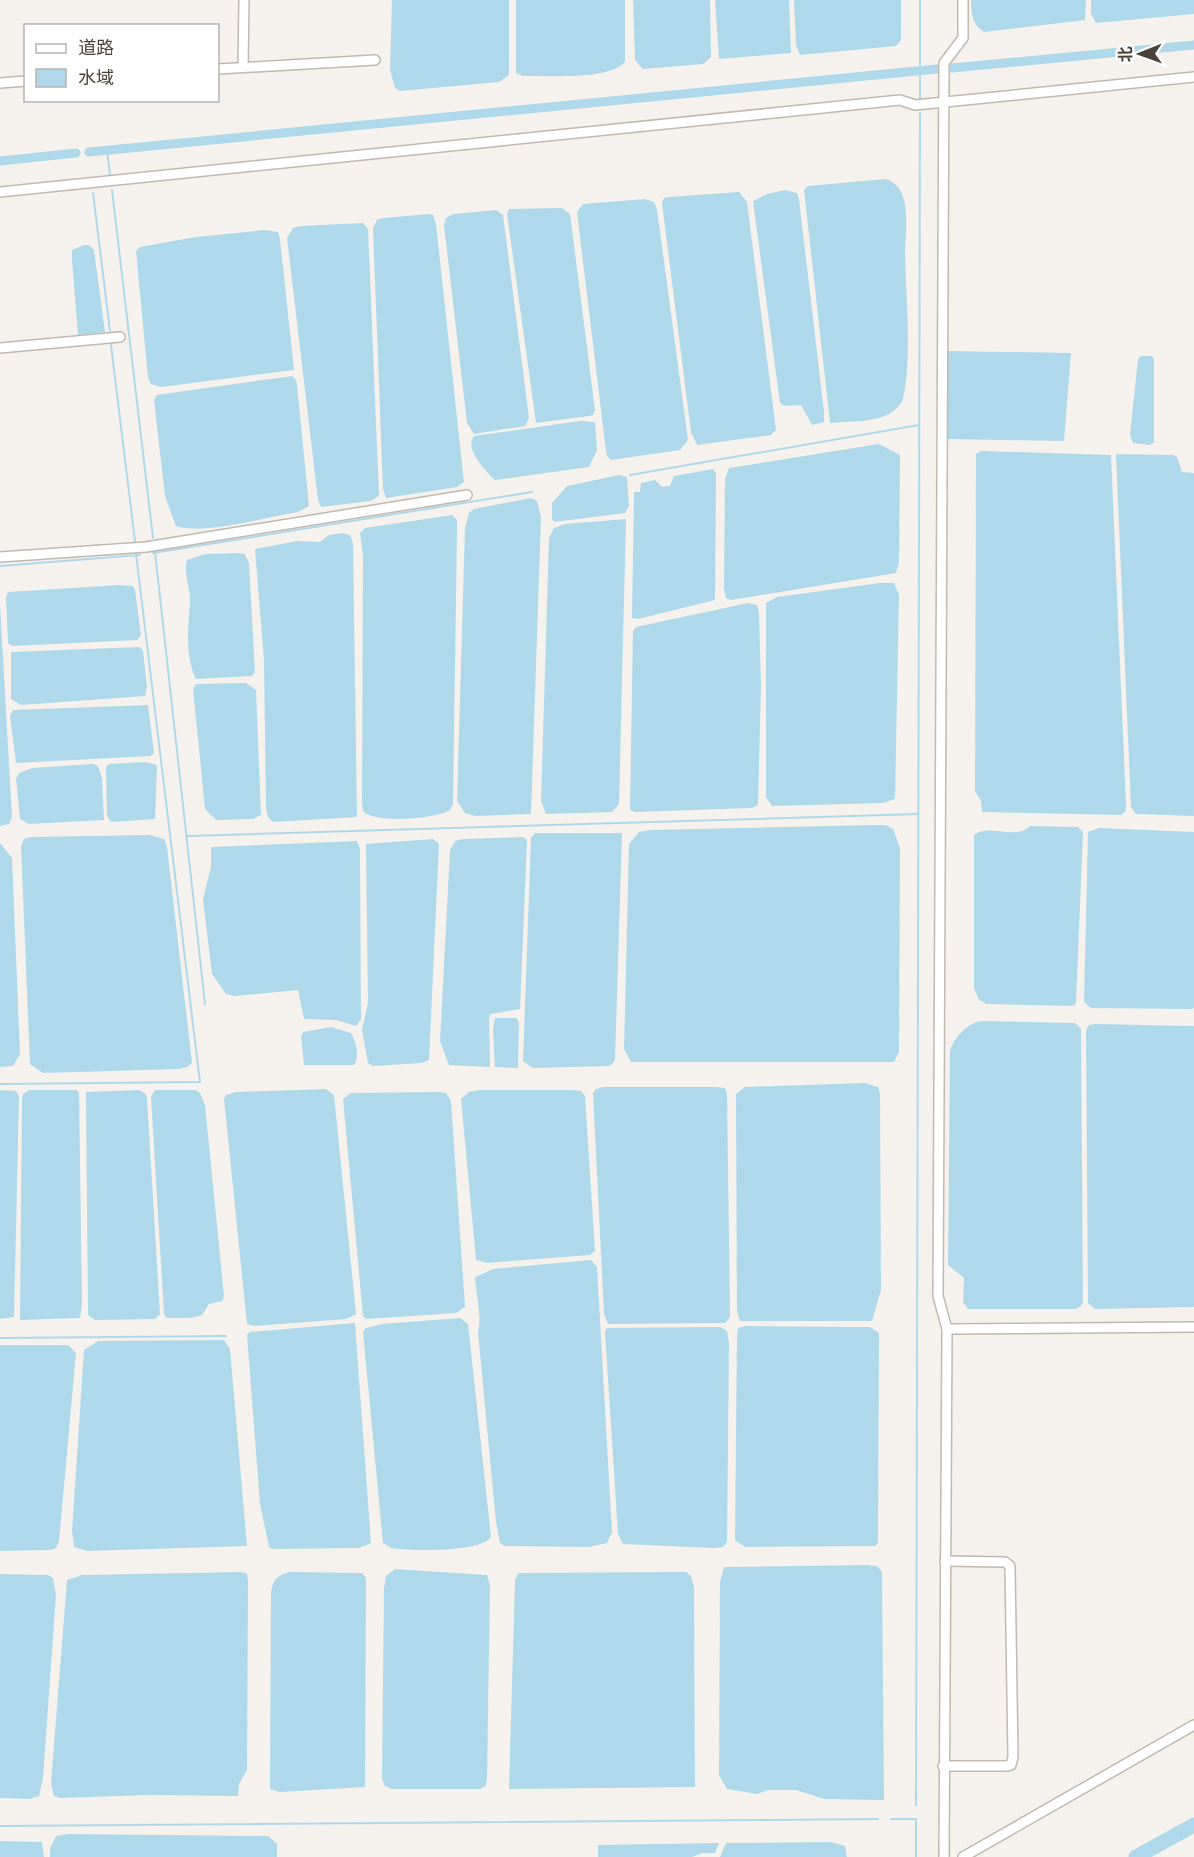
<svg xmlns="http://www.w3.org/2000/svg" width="1194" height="1857" font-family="Arial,'Noto Sans SC',sans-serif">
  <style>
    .water { fill: #afd8eb }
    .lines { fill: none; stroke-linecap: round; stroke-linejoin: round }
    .stream { stroke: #afd8eb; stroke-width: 2 }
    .canal { stroke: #afd8eb; stroke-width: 9 }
    .river { stroke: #afd8eb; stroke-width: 15 }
    .street-casing { stroke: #c0b9b0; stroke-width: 12 }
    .street { stroke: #fff; stroke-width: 9 }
  </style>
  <rect width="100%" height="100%" fill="#f5f2ed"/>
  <!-- water -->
  <g class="water">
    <path d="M 392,0 L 509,0 L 509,75 L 499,82 L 400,91 L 395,88 L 390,70 Z"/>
    <path d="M 516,0 L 625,0 L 625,62 C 607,81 548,75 523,76 L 516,73 Z"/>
    <path d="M 633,0 L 710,0 L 711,57 L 703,64 L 643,69 L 635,60 Z"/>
    <path d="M 715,0 L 789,0 L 791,53 L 719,59 Z"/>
    <path d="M 794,0 L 901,0 L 901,40 L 896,46 L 800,55 L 796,45 Z"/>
    <path d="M 971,0 L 1086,0 L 1085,20 L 984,32 C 972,25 971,12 971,0 Z"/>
    <path d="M 1091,0 L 1194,0 L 1194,14 L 1096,23 L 1091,14 Z"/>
    <path d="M 885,179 C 914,186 905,232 905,255 C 906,295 912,361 903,398 C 902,404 897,408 892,412 C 877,423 849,421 830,423 L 804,190 L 808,186 Z"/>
    <path d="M 785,190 L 797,193 L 799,199 L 824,412 L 824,422 L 812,425 L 801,405 L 784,406 L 780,403 L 754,209 L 753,201 L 767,194 Z"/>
    <path d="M 739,192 L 747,202 L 776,430 L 771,435 L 697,445 L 691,432 L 662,203 L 664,198 L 669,197 Z"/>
    <path d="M 645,199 L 654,202 L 657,209 L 688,440 L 680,450 L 611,460 L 607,456 L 605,443 L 577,212 L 583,204 Z"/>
    <path d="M 562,208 L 570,214 L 595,410 L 593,415 L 589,416 L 536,423 L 507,214 L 509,209 Z"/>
    <path d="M 496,210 L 503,215 L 529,418 L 525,426 L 474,434 L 467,423 L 444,225 L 446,218 L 453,214 Z"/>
    <path d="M 429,214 L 433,215 L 436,224 L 464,482 L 457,487 L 386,498 L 383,489 L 373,228 L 377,220 L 383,218 Z"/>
    <path d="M 363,223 L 368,229 L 379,496 L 370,501 L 321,507 L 318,500 L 287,238 L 293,228 L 300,226 Z"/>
    <path d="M 265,230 L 278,232 L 280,239 L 294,370 L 161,387 L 151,384 L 148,378 L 136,251 L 140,247 L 196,237 Z"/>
    <path d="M 84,245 L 89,245 L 94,250 L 105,332 L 78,335 L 72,260 L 72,250 Z"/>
    <path d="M 947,351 L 1071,353 L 1064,441 L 947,439 Z"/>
    <path d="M 1141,356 L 1152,356 L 1154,359 L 1154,443 L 1149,445 L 1133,443 L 1130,435 L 1138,359 Z"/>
    <path d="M 292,376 L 296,380 L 297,385 L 309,506 L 298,512 C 267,517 203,535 176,526 L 165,496 L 154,400 L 157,395 Z"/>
    <path d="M 580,421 L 595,422 L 597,450 L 589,467 L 495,480 C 485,470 464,450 474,436 Z"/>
    <path d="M 879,444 L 900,455 L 899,563 L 896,573 L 731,600 L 726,598 L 724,589 L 725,479 L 729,468 Z"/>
    <path d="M 981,451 L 1111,455 L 1126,805 L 1125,812 L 1121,815 L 982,812 L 981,801 L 975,791 L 976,463 L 976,454 Z"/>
    <path d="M 1116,454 L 1173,455 L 1177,457 L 1182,472 L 1194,473 L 1194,816 L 1136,814 L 1131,807 Z"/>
    <path d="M 713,469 L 716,473 L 715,600 L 638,619 L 632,618 L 634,492 L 640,492 L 641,483 L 655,480 L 662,487 L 670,486 L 674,476 Z"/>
    <path d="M 619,475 L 627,477 L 629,506 L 625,513 L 554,522 L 552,519 L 552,503 L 567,486 Z"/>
    <path d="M 531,498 L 537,501 L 541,517 L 531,814 L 475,816 L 465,813 L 457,801 L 465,528 L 469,513 L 474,509 Z"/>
    <path d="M 452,515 L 457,520 L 457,528 L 453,804 L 450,810 C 437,819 373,824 363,811 L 362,803 L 363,555 L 360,533 L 365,528 Z"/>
    <path d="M 626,519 L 619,804 L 612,812 L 546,814 L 541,801 L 549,538 L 554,528 L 565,524 Z"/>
    <path d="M 342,533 L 350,535 L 353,543 L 357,817 L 273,822 L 268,817 L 266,808 L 264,660 L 255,549 L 297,541 L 320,542 L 329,535 Z"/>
    <path d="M 238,553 L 245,554 L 249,563 L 255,672 L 252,676 L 196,679 C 185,656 188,627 190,603 C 191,588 183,575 187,560 L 205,554 Z"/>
    <path d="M 880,583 L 894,583 L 899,595 L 895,799 L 883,803 L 772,806 L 766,797 L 766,603 L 777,597 Z"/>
    <path d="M 120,585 L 133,586 L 135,590 L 141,635 L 137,640 L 12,646 L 8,643 L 6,598 L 8,592 Z"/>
    <path d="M 748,603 L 757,605 L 759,613 L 761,685 L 758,805 L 752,808 L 635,812 L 630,810 L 633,631 L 636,627 Z"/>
    <path d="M 0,604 L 12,817 L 9,824 L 0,826 Z"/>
    <path d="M 140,647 L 143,651 L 147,687 L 145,696 L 21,705 L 11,699 L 11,652 Z"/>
    <path d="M 246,683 L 256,690 L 261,815 L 253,819 L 216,820 L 205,809 L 193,689 L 196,684 Z"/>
    <path d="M 148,705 L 154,753 L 150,756 L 16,763 L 10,716 L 13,710 Z"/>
    <path d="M 145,762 L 157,765 L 155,819 L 111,822 L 107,816 L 106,767 L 109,764 Z"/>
    <path d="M 93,764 L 98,766 L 102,778 L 104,820 L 29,824 L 20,819 L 16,779 L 19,773 L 32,768 Z"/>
    <path d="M 873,825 L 886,825 L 893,829 L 900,848 L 899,1052 L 894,1062 L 631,1062 L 624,1049 L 629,844 L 639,832 L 650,830 Z"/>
    <path d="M 1030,826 L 1078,827 L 1083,832 L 1076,1003 L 1074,1006 L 987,1004 L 979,1000 L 974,988 L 974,835 C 989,823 1015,841 1030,826 Z"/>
    <path d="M 1099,828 L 1194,832 L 1194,1008 L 1191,1009 L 1091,1008 L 1084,1002 L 1088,832 Z"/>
    <path d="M 535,833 L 622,833 L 615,1060 L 610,1066 L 533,1068 L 523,1061 L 531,838 Z"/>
    <path d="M 150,835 L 164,839 L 167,847 L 192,1063 L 187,1067 L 179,1069 L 43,1073 L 30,1064 L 21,846 L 24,839 L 31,837 Z"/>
    <path d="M 523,837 L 527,840 L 520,1009 L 491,1014 L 489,1017 L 490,1067 L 449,1065 L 440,1041 L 450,850 L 455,841 L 463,839 Z"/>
    <path d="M 433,839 L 439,844 L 429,1060 L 422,1063 L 373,1066 L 368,1063 L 362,1030 L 368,1003 L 366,844 Z"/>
    <path d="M 357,841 L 360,849 L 361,1019 L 356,1026 L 336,1020 L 304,1019 L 298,990 L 234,996 L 226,994 L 212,974 L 203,900 L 211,866 L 211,847 Z"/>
    <path d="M 0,843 L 12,858 L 20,1054 L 13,1066 L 0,1067 Z"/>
    <path d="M 495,1018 L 516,1018 L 519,1022 L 518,1068 L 495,1067 L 493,1028 Z"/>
    <path d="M 981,1021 L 1075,1023 L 1081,1029 L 1083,1302 L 1081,1306 L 1076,1309 L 968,1309 L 963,1302 L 964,1278 L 948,1265 L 950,1051 C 954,1038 967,1023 981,1021 Z"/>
    <path d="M 1095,1024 L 1194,1026 L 1194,1307 L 1095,1309 L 1088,1303 L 1086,1030 L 1089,1025 Z"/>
    <path d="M 331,1027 L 351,1033 C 356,1042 360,1056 354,1065 L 304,1065 L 301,1037 L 303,1032 Z"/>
    <path d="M 864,1083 L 878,1087 L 880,1094 L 881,1290 L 872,1321 L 740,1321 L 737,1311 L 736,1094 L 745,1087 Z"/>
    <path d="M 603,1087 L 716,1087 L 725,1088 L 727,1093 L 730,1317 L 725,1323 L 608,1324 L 604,1314 L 593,1093 L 596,1089 Z"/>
    <path d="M 326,1089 L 334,1095 L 356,1314 L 346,1319 L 254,1326 L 247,1324 L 224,1099 L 226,1095 L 236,1092 Z"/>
    <path d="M 0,1090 L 16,1091 L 19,1096 L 14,1317 L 0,1319 Z"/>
    <path d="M 29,1090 L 77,1090 L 79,1093 L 82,1304 L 80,1318 L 20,1320 L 22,1099 L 23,1094 Z"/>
    <path d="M 139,1090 L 146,1094 L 147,1099 L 160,1314 L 155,1319 L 95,1320 L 88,1315 L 86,1092 Z"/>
    <path d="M 196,1090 L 200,1093 L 205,1105 L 224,1296 L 222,1301 L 209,1304 L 202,1315 L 191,1318 L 166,1318 L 164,1314 L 151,1097 L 155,1090 Z"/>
    <path d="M 479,1090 L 575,1090 L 581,1091 L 585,1096 L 595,1251 L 590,1255 L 487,1263 L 476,1260 L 461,1099 L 469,1092 Z"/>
    <path d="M 439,1092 L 446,1093 L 451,1101 L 465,1307 L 456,1313 L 366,1319 L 363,1316 L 343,1099 L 351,1093 Z"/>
    <path d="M 591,1260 L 597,1267 L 612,1532 L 607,1543 L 589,1547 L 504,1546 L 500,1543 L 496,1522 L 478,1332 C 482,1314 476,1296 475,1277 L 493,1269 Z"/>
    <path d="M 460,1318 L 468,1324 L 491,1537 C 480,1553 410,1551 391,1548 L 383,1543 L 363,1332 L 366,1328 L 382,1324 Z"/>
    <path d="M 355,1323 L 371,1543 L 359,1548 L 273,1549 L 269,1547 L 260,1504 L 247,1335 L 250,1332 Z"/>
    <path d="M 746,1326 L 870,1327 L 879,1333 L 878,1542 L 876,1546 L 745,1547 L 735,1540 L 737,1335 L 738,1328 Z"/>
    <path d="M 720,1327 L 727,1331 L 729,1343 L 727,1542 L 723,1547 L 714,1548 L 623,1544 L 618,1534 L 605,1332 L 607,1328 Z"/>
    <path d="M 224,1340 L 230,1349 L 247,1546 L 87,1551 L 74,1547 L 72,1531 L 84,1350 L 98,1341 Z"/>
    <path d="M 0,1345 L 68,1345 L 76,1353 L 59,1541 L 56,1548 L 51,1550 L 0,1551 Z"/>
    <path d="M 867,1565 L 877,1566 L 882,1572 L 884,1800 L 824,1799 L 796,1790 L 768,1790 L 757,1794 L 727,1789 L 719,1775 L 720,1582 L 724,1567 Z"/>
    <path d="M 395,1569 L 487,1575 L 490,1585 L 487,1777 L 486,1786 L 480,1789 L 392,1789 L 385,1786 L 382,1779 L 384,1589 L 386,1576 Z"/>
    <path d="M 242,1572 L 247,1574 L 248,1581 L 247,1770 L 239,1784 L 238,1796 L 149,1795 L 60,1798 L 54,1796 L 51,1783 L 67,1580 L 82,1575 Z"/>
    <path d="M 289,1572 L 362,1573 L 366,1578 L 365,1787 L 280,1792 L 270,1789 L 271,1594 C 272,1580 277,1576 289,1572 Z"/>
    <path d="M 686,1572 L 691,1576 L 694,1587 L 695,1787 L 509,1789 L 515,1580 L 518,1573 Z"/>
    <path d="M 0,1574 L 48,1575 L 53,1578 L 56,1595 L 43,1778 L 39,1796 L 29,1799 L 0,1798 Z"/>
    <path d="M 67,1834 L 268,1836 L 277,1844 L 277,1857 L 50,1857 L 50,1849 L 56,1836 Z"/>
    <path d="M 0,1841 L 42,1842 L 44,1857 L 0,1857 Z"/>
    <path d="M 831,1842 L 845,1846 L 847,1857 L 720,1857 L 726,1843 Z"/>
    <path d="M 719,1843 L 715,1853 L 703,1853 L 692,1857 L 598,1857 L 598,1845 Z"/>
  </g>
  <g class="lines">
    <!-- stream -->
    <g class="stream">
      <path d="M 920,98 L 920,0"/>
      <path d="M 107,150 L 110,175"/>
      <path d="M 112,190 L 153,538"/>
      <path d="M 93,193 L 110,331"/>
      <path d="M 111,345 L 135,541"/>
      <path d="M 630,475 L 919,425"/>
      <path d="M 155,552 L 205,1004"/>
      <path d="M 153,553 L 532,492"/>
      <path d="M 0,566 L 140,555"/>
      <path d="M 188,836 L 918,814"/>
      <path d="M 0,1084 L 200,1082 L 136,554"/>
      <path d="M 0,1338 L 226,1336"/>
      <path d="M 916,1805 L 920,113"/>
      <path d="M 891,1819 L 916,1819 L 916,1857"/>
      <path d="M 0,1826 L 878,1819"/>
    </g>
    <!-- canal -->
    <g class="canal">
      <path d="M 952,68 L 1194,45"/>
      <path d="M 89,152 L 937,69"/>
      <path d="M 0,161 L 76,153"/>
    </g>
    <!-- river -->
    <path class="river" d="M 1136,1857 L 1194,1825"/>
    <!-- street casing -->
    <g class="street-casing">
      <g id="street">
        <path d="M 243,67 L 244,0"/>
        <path d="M 218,69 L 375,60"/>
        <path d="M 0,83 L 26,81"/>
        <path d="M 0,192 L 900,100 L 915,105 L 1194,77"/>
        <path d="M 0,348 L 120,337"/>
        <path d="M 0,557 L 146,547 L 467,495"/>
        <path d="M 947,1329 L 1194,1327"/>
        <path d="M 943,1766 L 1006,1766 L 1011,1765 L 1013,1757 L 1010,1566 L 1005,1562 L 945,1561"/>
        <path d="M 944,1857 L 947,1329 L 938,1296 L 944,63 L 963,38 L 963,0"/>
        <path d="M 963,1857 L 1194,1725"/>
      </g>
    </g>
    <!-- street -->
    <use href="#street" class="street"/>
  </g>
  <!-- legend -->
  <rect x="24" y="24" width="195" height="78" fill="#ffffff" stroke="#b6b3b0" stroke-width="1.5"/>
  <rect x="36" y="44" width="30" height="9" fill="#ffffff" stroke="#b6b3b0" stroke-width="1.5"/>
  <text x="78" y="54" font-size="18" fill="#49423a">道路</text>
  <rect x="36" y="69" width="30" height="18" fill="#afd8eb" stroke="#b6b3b0" stroke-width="1.5"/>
  <text x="78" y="84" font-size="18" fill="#49423a">水域</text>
  <!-- north arrow -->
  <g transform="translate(1140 54) rotate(269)" stroke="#ffffff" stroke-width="4.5" paint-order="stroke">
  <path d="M0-4.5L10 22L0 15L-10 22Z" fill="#49423a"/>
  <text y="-9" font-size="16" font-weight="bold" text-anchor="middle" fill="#49423a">北</text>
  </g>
</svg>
